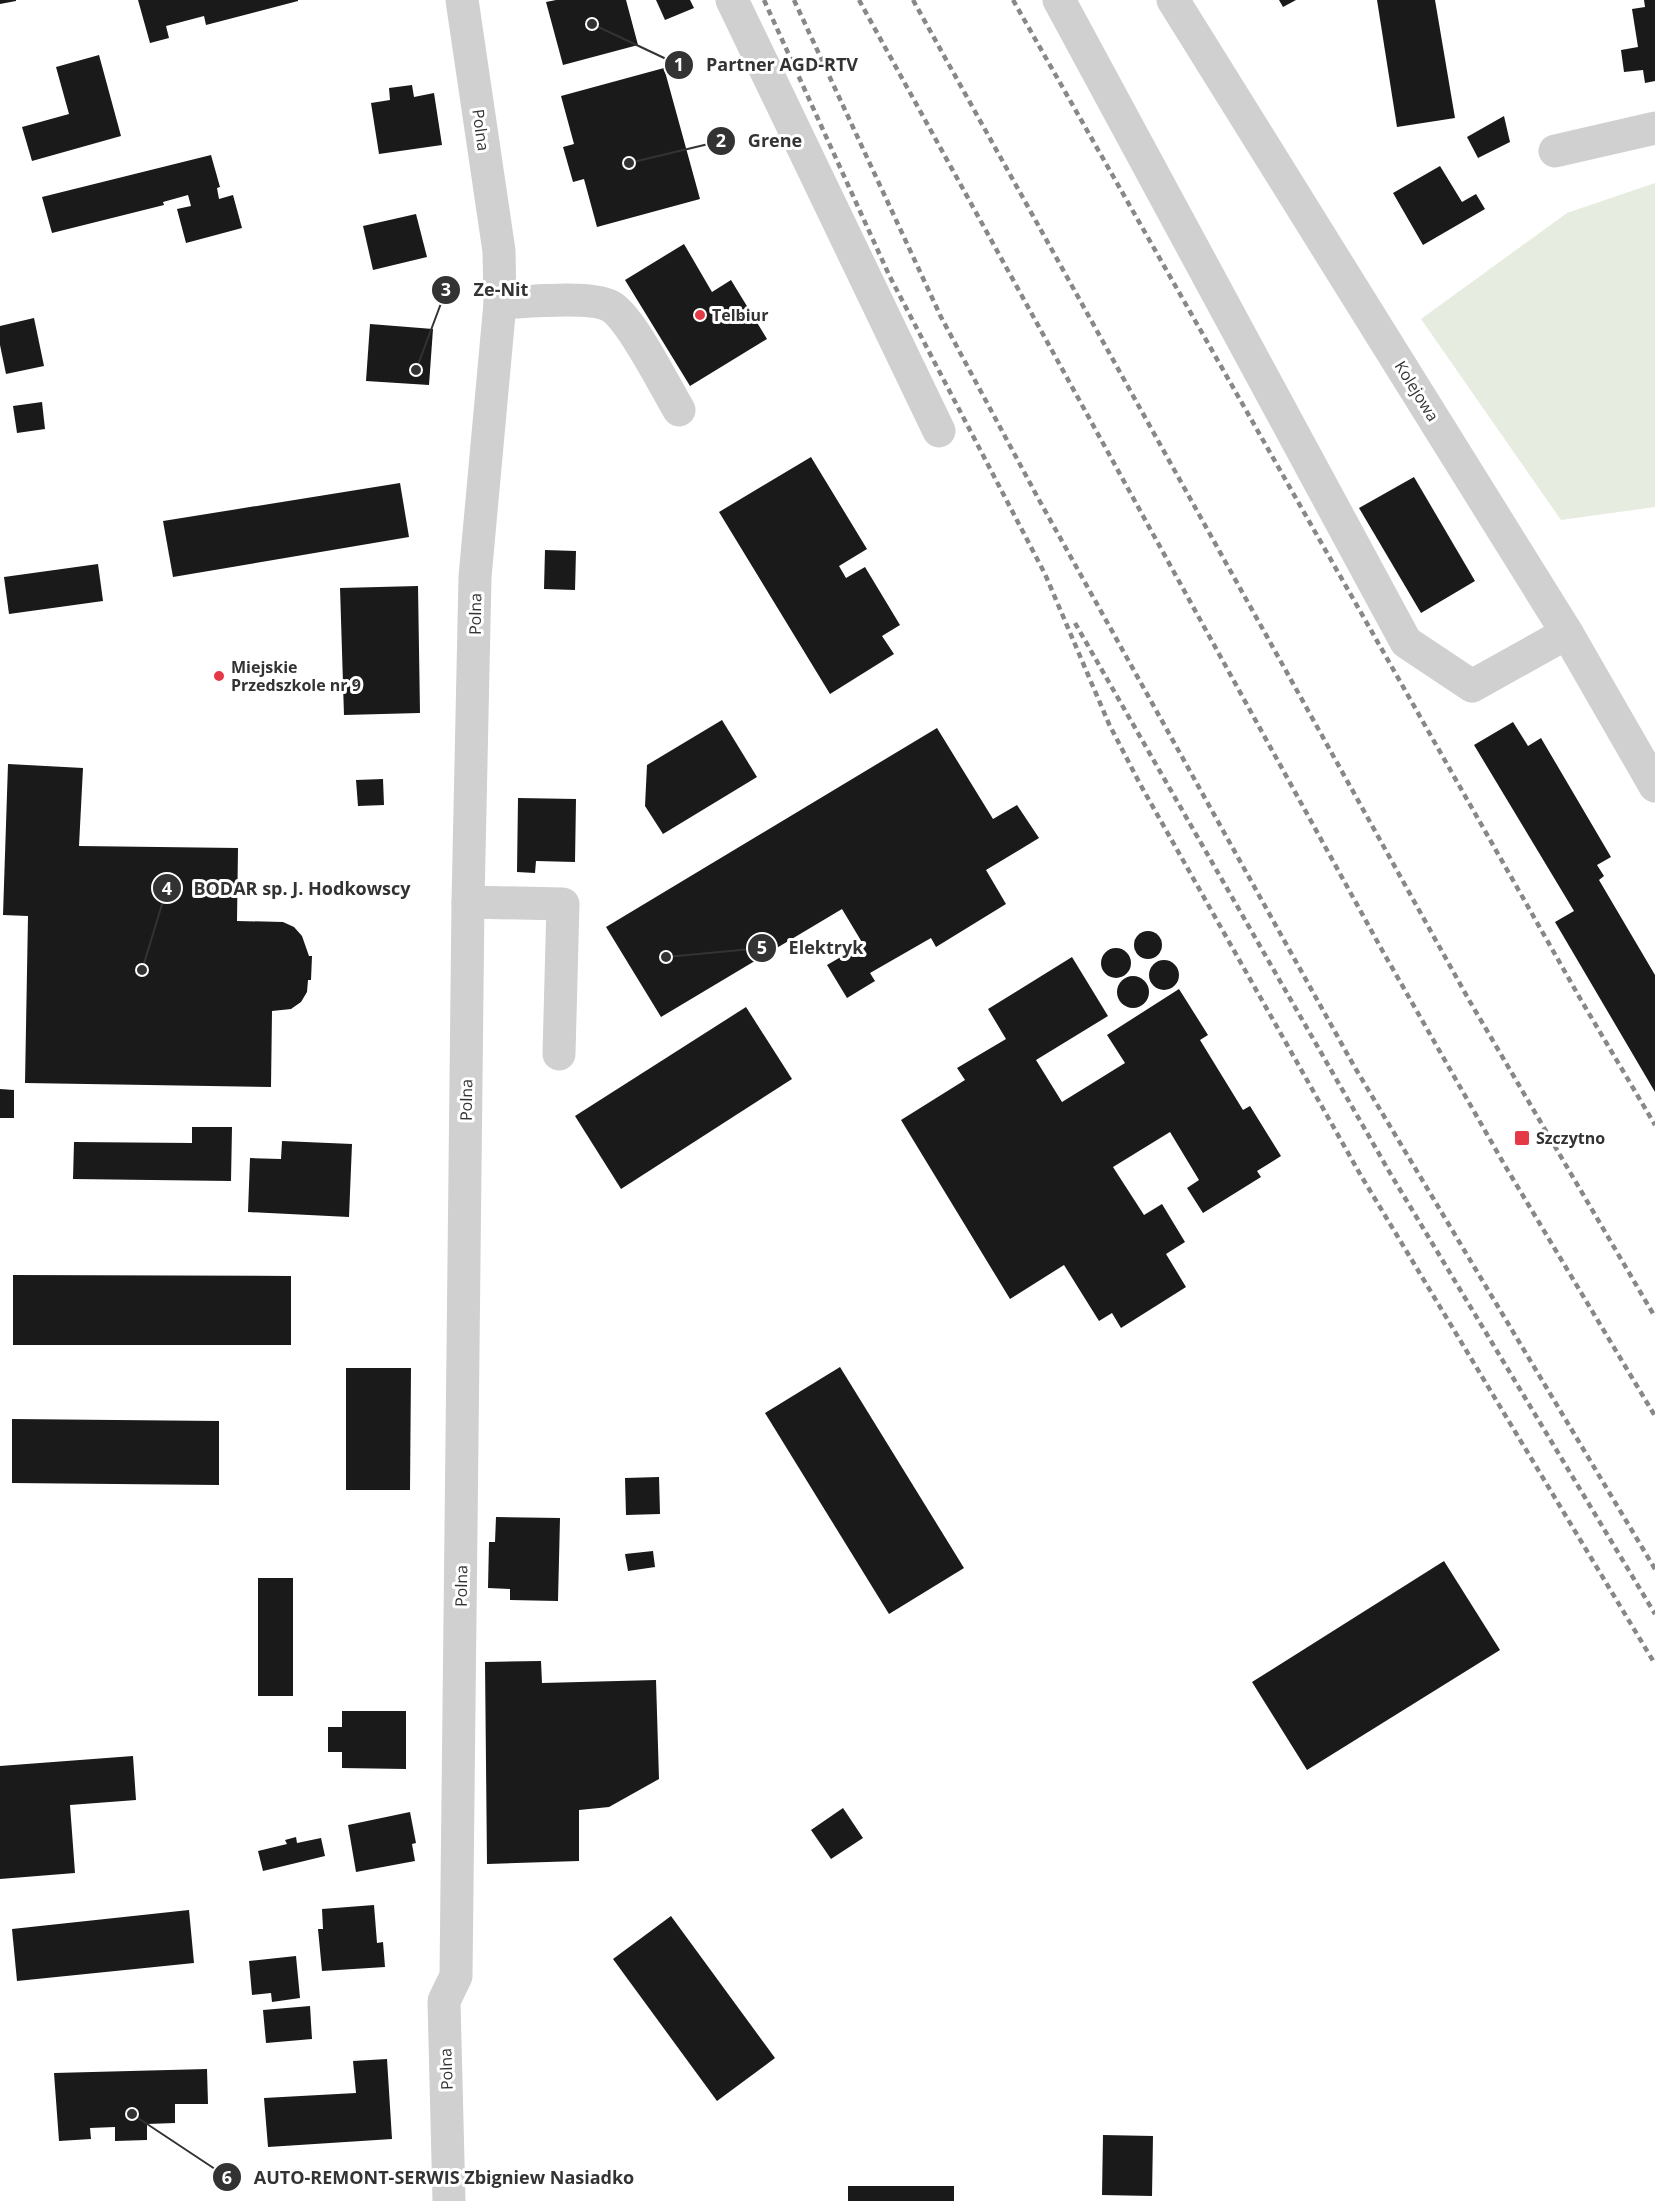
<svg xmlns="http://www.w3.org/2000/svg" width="1655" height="2201" font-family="'Open Sans',sans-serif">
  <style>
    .green { fill: #e6ecdf }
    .building { fill: #1a1a1a }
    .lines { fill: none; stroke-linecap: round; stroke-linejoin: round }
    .minor { stroke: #d0d0d0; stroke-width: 33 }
    .rail { stroke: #888; stroke-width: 4.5; stroke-dasharray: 6 4.5; stroke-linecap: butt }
    .poi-dot { fill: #e63946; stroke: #fff; stroke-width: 2 }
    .labels { text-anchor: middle; stroke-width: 6; stroke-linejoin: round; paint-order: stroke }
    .street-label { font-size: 16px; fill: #333; stroke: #fff }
    .poi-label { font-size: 16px; font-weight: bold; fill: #333; stroke: #fff; text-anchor: start }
    .leader { fill: none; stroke: #333; stroke-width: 2 }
    .callout-dot { fill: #333; stroke: #fff; stroke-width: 2 }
    .mark-label { font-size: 18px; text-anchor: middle; font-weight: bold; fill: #fff }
    .callout-label { font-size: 18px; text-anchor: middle; font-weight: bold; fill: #333; stroke: #fff; stroke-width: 6; stroke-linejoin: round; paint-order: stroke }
  </style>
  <rect width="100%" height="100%" fill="#fff"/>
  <!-- green -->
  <path class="green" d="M 1655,183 L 1655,507 L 1561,520 L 1421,319 L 1567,213 Z"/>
  <!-- building -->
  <g class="building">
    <path d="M 0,0 L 16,0 L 16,1 L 0,4 Z"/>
    <path d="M 138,0 L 298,0 L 298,1 L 206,25 L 204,16 L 166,26 L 169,38 L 150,43 Z"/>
    <path d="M 556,0 L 626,0 L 638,45 L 563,65 L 546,2 Z"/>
    <path d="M 656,0 L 690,0 L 694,8 L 665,20 Z"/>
    <path d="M 1279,0 L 1296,0 L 1283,7 Z"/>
    <path d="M 1377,0 L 1435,0 L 1455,118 L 1397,127 Z"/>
    <path d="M 1644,0 L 1655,0 L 1655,81 L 1645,83 L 1643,70 L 1624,72 L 1621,50 L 1638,47 L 1632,9 L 1645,7 Z"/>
    <path d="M 99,55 L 121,136 L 32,161 L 22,127 L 69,114 L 56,67 Z"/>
    <path d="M 664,68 L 700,199 L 597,227 L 584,179 L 573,182 L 563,147 L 574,144 L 561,96 Z"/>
    <path d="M 412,85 L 414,97 L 434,93 L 442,145 L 379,154 L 371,103 L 390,100 L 389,88 Z"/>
    <path d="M 1504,116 L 1510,142 L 1478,158 L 1467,137 Z"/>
    <path d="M 211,155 L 220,187 L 217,188 L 219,199 L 233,195 L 242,228 L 186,243 L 177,209 L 191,206 L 188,195 L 163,202 L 164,205 L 52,233 L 42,197 Z"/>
    <path d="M 1440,166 L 1462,202 L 1476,194 L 1485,209 L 1423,245 L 1393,193 Z"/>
    <path d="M 416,214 L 427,257 L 373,270 L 363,226 Z"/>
    <path d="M 684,244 L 712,292 L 731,280 L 767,339 L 690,386 L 625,280 Z"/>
    <path d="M 34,318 L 44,366 L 6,374 L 0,345 L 0,326 Z"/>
    <path d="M 370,324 L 433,329 L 429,385 L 366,381 Z"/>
    <path d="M 42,402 L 45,429 L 17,433 L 13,406 Z"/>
    <path d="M 811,457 L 867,549 L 839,566 L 846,578 L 865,567 L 900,625 L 882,636 L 894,654 L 830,694 L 719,512 Z"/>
    <path d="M 1414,477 L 1475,581 L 1421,613 L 1359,508 Z"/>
    <path d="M 400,483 L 409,537 L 173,577 L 163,521 Z"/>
    <path d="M 545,550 L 576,551 L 575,590 L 544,589 Z"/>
    <path d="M 98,564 L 103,601 L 9,614 L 4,577 Z"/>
    <path d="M 418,586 L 420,713 L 344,715 L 340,588 Z"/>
    <path d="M 722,720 L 757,777 L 663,834 L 645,806 L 647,765 Z"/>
    <path d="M 1513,722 L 1528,746 L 1541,738 L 1611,857 L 1597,865 L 1604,876 L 1599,880 L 1655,975 L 1655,1092 L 1555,922 L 1574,911 L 1474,745 Z"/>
    <path d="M 937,728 L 993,819 L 1017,805 L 1039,838 L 986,870 L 1006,904 L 936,947 L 931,938 L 870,973 L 875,981 L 847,998 L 827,965 L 863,944 L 842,909 L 661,1017 L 606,927 Z"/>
    <path d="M 8,764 L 83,768 L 79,846 L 238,848 L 237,921 L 283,922 L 294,927 L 302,936 L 309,956 L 312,956 L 311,980 L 308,980 L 307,992 L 301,1002 L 291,1009 L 272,1011 L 271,1087 L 25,1083 L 28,916 L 3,915 Z"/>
    <path d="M 383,779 L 384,805 L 358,806 L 356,780 Z"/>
    <path d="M 518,798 L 576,799 L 575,862 L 536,861 L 535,873 L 517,872 Z"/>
    <circle cx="1148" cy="945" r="14"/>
    <circle cx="1116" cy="963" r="15"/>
    <path d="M 1072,957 L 1108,1016 L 1036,1060 L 1062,1102 L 1125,1063 L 1107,1035 L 1179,989 L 1208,1035 L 1200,1040 L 1243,1110 L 1250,1106 L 1281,1156 L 1257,1171 L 1261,1177 L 1203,1213 L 1187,1188 L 1199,1180 L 1170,1132 L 1113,1167 L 1144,1215 L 1162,1204 L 1185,1242 L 1166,1254 L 1186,1287 L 1121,1328 L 1112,1313 L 1099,1321 L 1064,1265 L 1010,1299 L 901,1120 L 965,1080 L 957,1068 L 1006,1039 L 988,1009 Z"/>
    <circle cx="1164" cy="975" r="15"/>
    <circle cx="1133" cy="992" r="16"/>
    <path d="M 746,1007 L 792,1079 L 621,1189 L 575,1116 Z"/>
    <path d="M 0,1089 L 14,1090 L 14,1118 L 0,1118 Z"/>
    <path d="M 192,1127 L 232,1127 L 231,1181 L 73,1179 L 74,1142 L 192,1143 Z"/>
    <path d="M 282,1141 L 352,1144 L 349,1217 L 248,1212 L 250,1158 L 281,1159 Z"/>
    <path d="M 13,1275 L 291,1276 L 291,1345 L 13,1345 Z"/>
    <path d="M 840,1367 L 964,1568 L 889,1614 L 765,1413 Z"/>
    <path d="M 346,1368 L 411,1368 L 410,1490 L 346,1490 Z"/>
    <path d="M 12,1419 L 219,1421 L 219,1485 L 12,1483 Z"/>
    <path d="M 659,1477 L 660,1514 L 626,1515 L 625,1478 Z"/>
    <path d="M 496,1517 L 560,1518 L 558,1601 L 510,1600 L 510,1589 L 488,1588 L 489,1542 L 495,1542 Z"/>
    <path d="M 653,1551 L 655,1567 L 628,1571 L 625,1554 Z"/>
    <path d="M 1444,1561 L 1500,1650 L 1307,1770 L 1252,1682 Z"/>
    <rect x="258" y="1578" width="35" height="118"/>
    <path d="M 541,1661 L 542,1683 L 656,1680 L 659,1779 L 609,1807 L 579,1810 L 579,1861 L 487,1864 L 485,1662 Z"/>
    <path d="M 342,1711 L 406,1711 L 406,1769 L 342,1768 L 342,1752 L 328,1752 L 328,1727 L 342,1727 Z"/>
    <path d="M 133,1756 L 136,1800 L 70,1805 L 75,1873 L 0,1879 L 0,1766 Z"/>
    <path d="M 843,1808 L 863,1838 L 831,1859 L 811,1830 Z"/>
    <path d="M 410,1812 L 416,1843 L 412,1844 L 415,1861 L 356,1872 L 348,1825 Z"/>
    <path d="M 296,1837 L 297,1843 L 321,1838 L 325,1856 L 263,1871 L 258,1851 L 287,1844 L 285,1840 Z"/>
    <path d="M 374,1905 L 377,1943 L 383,1942 L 385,1967 L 322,1971 L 318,1929 L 323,1929 L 322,1909 Z"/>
    <path d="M 189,1910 L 194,1963 L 17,1981 L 12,1929 Z"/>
    <path d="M 671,1916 L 775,2058 L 717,2101 L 613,1959 Z"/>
    <path d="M 296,1956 L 300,1998 L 272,2002 L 271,1993 L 252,1995 L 249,1961 Z"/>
    <path d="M 310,2006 L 312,2039 L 266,2043 L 263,2010 Z"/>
    <path d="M 387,2059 L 392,2139 L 268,2147 L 264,2098 L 356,2093 L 353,2061 Z"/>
    <path d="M 207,2069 L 208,2104 L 175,2104 L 175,2123 L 147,2124 L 147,2140 L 115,2141 L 115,2127 L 90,2128 L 91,2139 L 59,2141 L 54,2073 Z"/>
    <path d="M 1103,2135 L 1153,2136 L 1152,2196 L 1102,2195 Z"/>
    <rect x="848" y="2186" width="106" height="15"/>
  </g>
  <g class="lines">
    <!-- minor -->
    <g class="minor">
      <path d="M 732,0 L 939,431"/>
      <path d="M 1059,0 L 1406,642 L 1472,686 L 1567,633"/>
      <path d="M 1173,0 L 1567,633 L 1655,786"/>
      <path d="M 1555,151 L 1655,128"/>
      <path d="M 500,303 C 525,302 590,295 610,306 C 631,317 665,387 679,410"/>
      <path d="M 468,902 L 563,904 L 559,1054"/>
      <path d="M 449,2201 L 444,2001 L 456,1976 L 468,902 L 475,577 L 500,303 L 499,251 L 462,0"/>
    </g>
    <!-- rail -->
    <g class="rail">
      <path d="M 764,0 L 889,275 L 1045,574 L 1109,724 L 1140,784 L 1360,1174 L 1655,1664"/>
      <path d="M 794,0 L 941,317 L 1038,498 L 1354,1066 L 1655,1569"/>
      <path d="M 859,0 L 1382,950 L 1504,1164 L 1655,1416"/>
      <path d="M 913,0 L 1469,1000 L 1655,1317"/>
      <path d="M 1013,0 L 1581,1000 L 1655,1125"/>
      <path d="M 1075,623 L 1390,1173 L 1655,1614"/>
    </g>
  </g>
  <!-- markers -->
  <g class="poi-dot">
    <circle cx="700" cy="315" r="6"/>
    <circle cx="219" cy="676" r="6"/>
    <rect x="1514" y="1130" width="16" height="16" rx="3"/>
  </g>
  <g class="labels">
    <!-- street labels -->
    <g class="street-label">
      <text transform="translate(481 130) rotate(82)" y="6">Polna</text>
      <text transform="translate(1417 391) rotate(58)" y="6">Kolejowa</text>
      <text transform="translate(475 614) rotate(-89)" y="6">Polna</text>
      <text transform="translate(466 1100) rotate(-89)" y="6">Polna</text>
      <text transform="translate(461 1586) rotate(-89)" y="6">Polna</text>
      <text transform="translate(446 2069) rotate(-92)" y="6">Polna</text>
    </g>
    <!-- poi labels -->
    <g class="poi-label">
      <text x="712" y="321">Telbiur</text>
      <text x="231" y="673">Miejskie<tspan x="231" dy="18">Przedszkole nr 9</tspan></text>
      <text x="1536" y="1144">Szczytno</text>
    </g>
  </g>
  <!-- callouts -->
  <path class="leader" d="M592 24L679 65M629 163L721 141M416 370L446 290M142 970L167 888M666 957L762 948M132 2114L227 2177"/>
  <g class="callout-dot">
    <circle cx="592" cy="24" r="6"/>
    <circle cx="629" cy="163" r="6"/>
    <circle cx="416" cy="370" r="6"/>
    <circle cx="142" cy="970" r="6"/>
    <circle cx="666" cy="957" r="6"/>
    <circle cx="132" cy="2114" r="6"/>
    <circle cx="679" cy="65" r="15"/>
    <circle cx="721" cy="141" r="15"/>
    <circle cx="446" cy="290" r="15"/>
    <circle cx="167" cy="888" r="15"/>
    <circle cx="762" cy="948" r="15"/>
    <circle cx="227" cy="2177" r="15"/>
  </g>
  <g class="mark-label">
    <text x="679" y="71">1</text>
    <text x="721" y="147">2</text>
    <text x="446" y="296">3</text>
    <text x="167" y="895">4</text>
    <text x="762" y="954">5</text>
    <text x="227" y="2184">6</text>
  </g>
  <g class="callout-label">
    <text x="782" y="71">Partner AGD-RTV</text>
    <text x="775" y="147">Grene</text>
    <text x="501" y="296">Ze-Nit</text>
    <text x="302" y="895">BODAR sp. J. Hodkowscy</text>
    <text x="826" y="954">Elektryk</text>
    <text x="444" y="2184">AUTO-REMONT-SERWIS Zbigniew Nasiadko</text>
  </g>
</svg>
